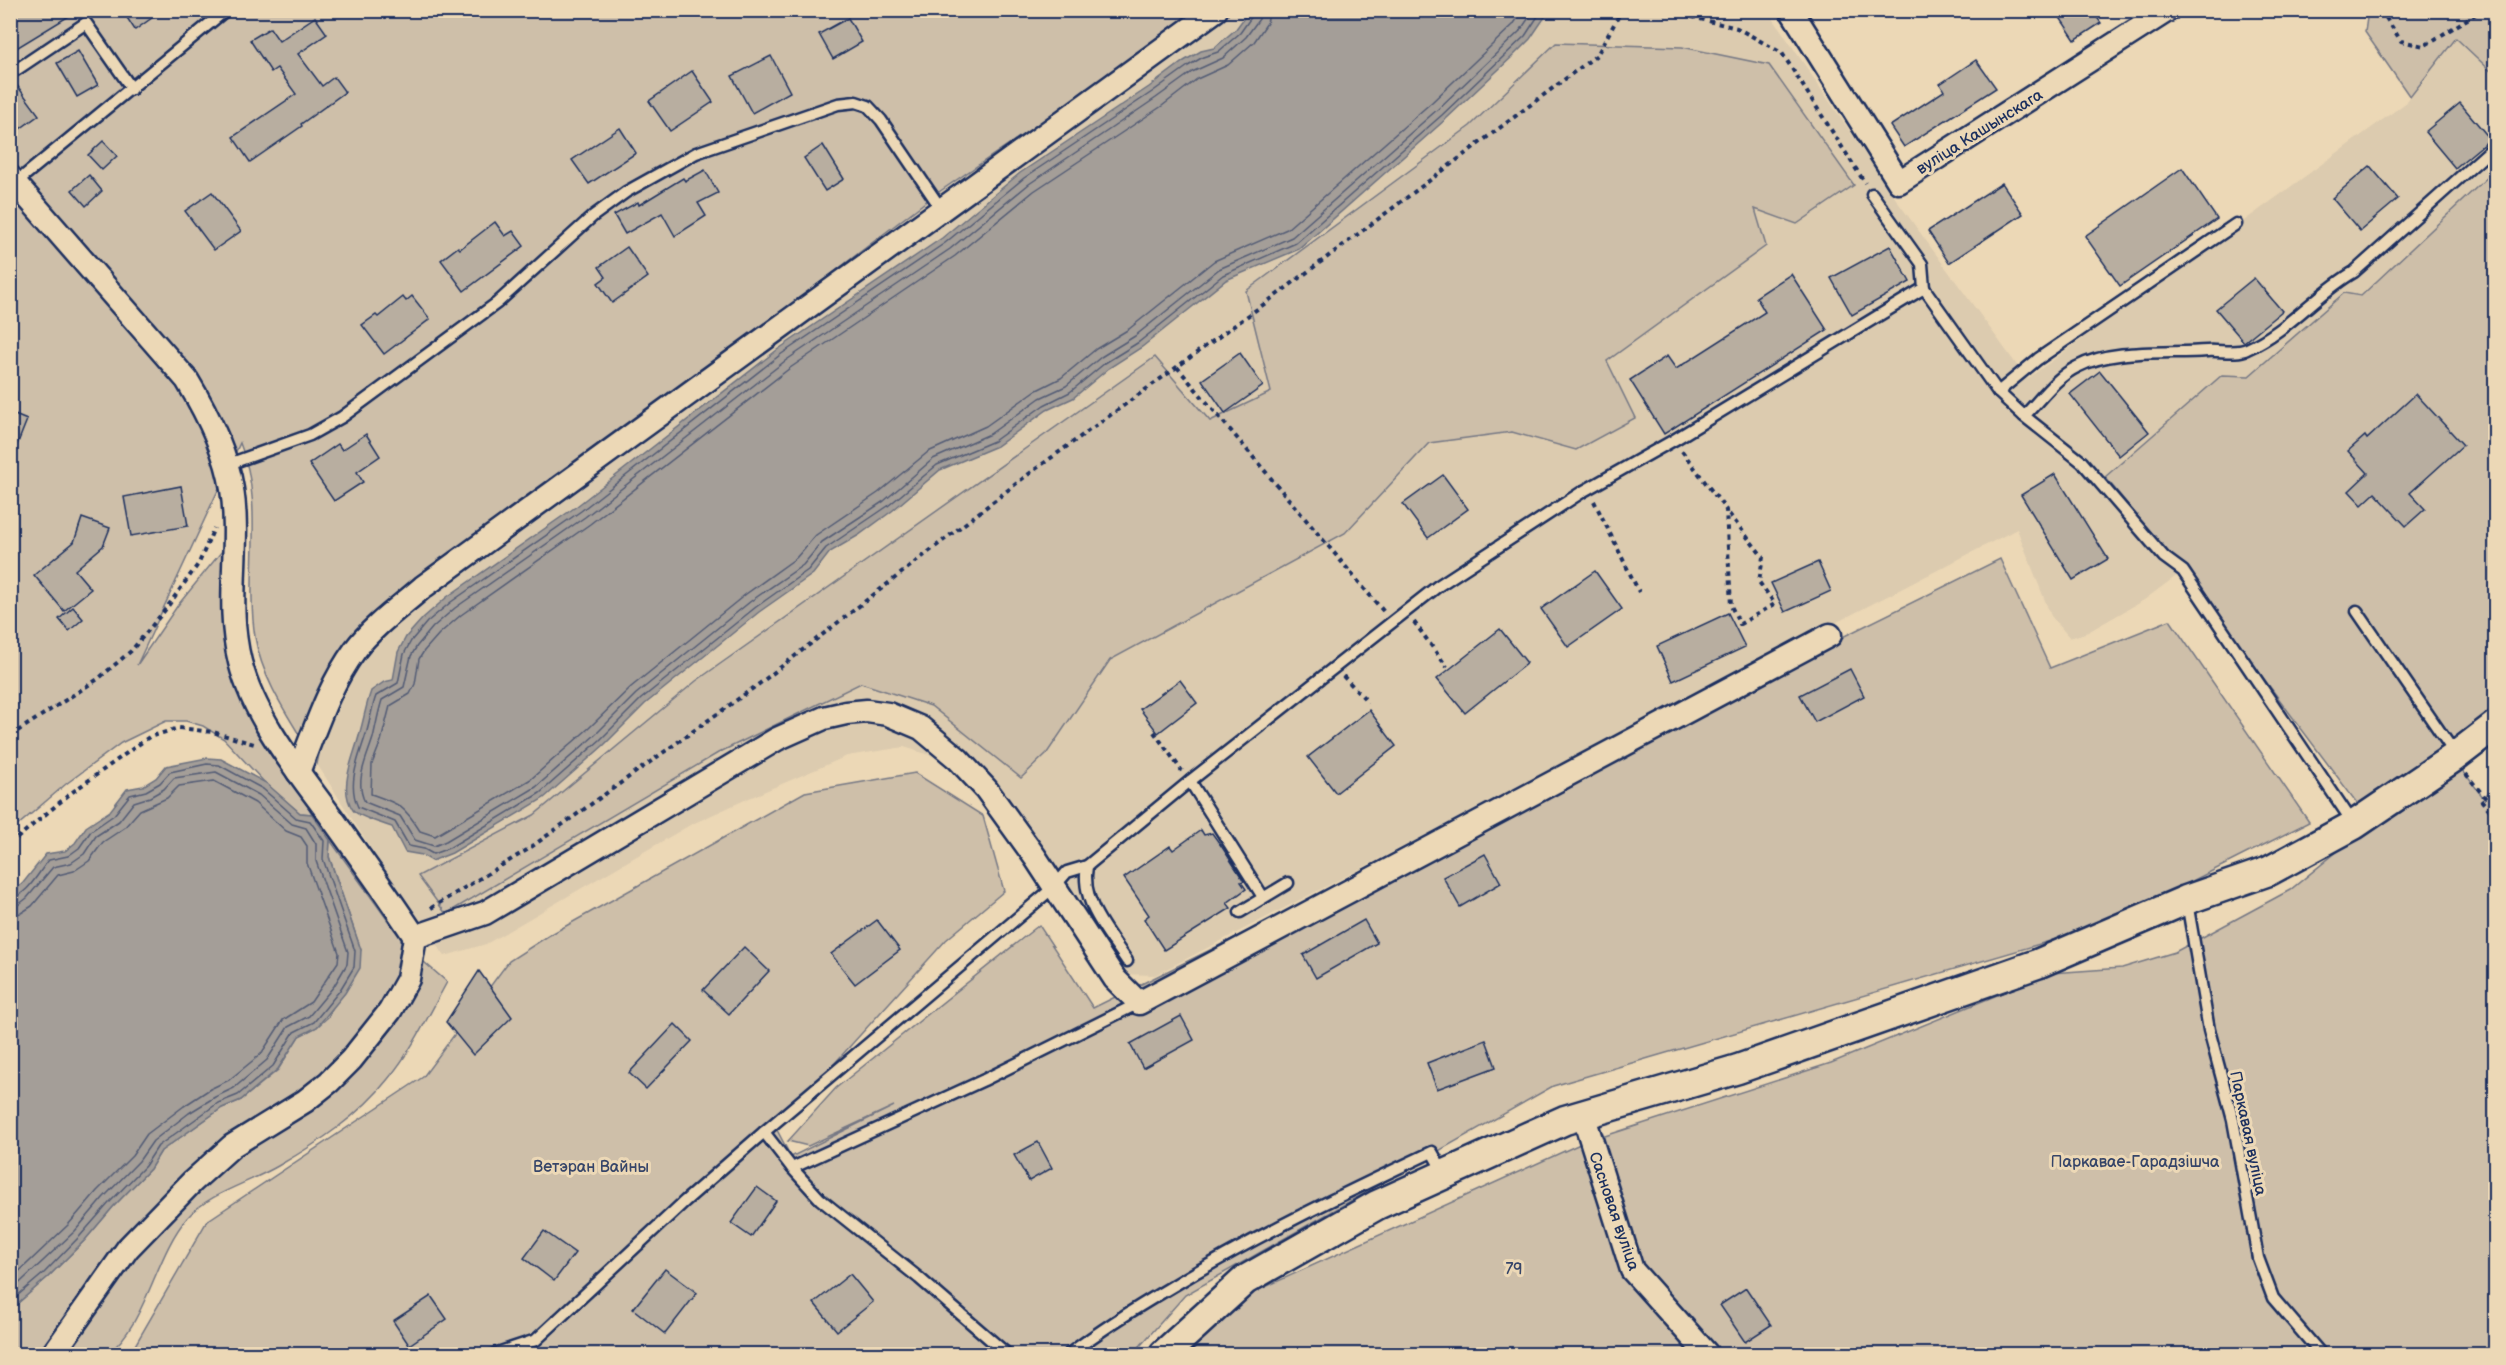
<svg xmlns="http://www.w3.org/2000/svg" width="2506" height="1365" font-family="'Balsamiq Sans',sans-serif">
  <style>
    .built { fill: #dccbaf }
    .green { fill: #cebfa9; stroke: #747784; stroke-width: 1.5 }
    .water { fill: #a49e98; stroke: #6d7281; stroke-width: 1.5 }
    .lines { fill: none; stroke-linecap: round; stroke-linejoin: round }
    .shore { stroke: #525b75; stroke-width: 1.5 }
    .building { fill: #b8aea0; stroke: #1b2f5e; stroke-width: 1.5 }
    .service-casing { stroke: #1b2f5e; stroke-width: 15 }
    .minor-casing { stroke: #1b2f5e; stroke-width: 27 }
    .tertiary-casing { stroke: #1b2f5e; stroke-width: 33 }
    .path { stroke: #1b2f5e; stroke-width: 4; stroke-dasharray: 4.5 4.5; stroke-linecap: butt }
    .service { stroke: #ecd8b6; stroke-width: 10 }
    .minor { stroke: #ecd8b6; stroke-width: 22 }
    .tertiary { stroke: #ecd8b6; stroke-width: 28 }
    .labels { text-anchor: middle; stroke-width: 6; stroke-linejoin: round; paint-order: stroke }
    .street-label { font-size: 16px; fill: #1b2f5e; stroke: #ecd8b6 }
    .park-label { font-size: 16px; fill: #364569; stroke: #ecd8b6 }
  </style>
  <rect width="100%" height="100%" fill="#ecd8b6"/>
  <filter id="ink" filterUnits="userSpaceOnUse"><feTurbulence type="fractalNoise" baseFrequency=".0167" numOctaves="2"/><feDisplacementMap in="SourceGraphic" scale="12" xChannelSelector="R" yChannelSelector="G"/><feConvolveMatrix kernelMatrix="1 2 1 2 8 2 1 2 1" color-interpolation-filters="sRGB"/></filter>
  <g filter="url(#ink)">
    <!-- built -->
    <path class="built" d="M 1204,11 L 1768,11 L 1900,205 L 2027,379 L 2407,102 L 2456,38 L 2495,75 L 2495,172 L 2360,296 L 2344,294 L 2249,376 L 2127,505 L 2183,571 L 2144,600 L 2088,632 L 2070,638 L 2051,616 L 2017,529 L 1155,975 L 1120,974 L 1067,898 L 1041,898 L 1034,872 L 975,784 L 936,757 L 904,747 L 847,756 L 747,799 L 690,825 L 486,944 L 445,956 L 409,908 L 317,764 L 325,726 L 355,653 L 581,465 L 780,312 L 933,196 Z"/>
    <!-- green -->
    <g class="green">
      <path d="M 11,11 L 1204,11 L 933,196 L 375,625 L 325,726 L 317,764 C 294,724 263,684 255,637 C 245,573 265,505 240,443 L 137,665 L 178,605 L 222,551 L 222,623 L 230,666 L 312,814 L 300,813 L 265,783 L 224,739 L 203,726 L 186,721 L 166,721 L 121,743 L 66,784 L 11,831 Z"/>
      <path d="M 2368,11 L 2495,11 L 2495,75 L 2456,38 L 2410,97 L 2365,32 Z"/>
      <path d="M 1556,43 L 1682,47 L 1769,65 L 1854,185 L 1797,224 L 1755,209 L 1766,246 L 1607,361 L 1635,418 L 1576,450 L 1512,432 L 1429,443 L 1345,533 L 1110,660 L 1047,753 L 1021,778 L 931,706 L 861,683 L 718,753 L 446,914 L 418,876 L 534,815 L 696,681 L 1155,357 L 1210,421 L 1271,392 L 1246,291 L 1470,126 Z"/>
      <path d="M 2494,171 L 2495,731 L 2456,762 L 2483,797 L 2495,788 L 2495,1354 L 1177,1354 L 1209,1324 L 1252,1293 L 1580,1144 L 1831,1063 L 2051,973 L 2122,968 L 2175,952 L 2290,890 L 2372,823 L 2183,571 L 2105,477 L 2222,375 L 2249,376 L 2344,293 L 2361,296 Z"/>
      <path d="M 2000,559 L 2050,668 L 2170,620 L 2309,822 L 2105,925 L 1553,1086 L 1185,1295 L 1133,1354 L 130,1354 L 207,1221 L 423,1077 L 509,961 L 548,936 L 805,792 L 915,773 L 983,816 L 1004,891 L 946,940 L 776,1128 L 791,1157 L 894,1106 L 808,1146 L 788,1141 L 836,1088 L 1039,925 L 1093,1008 Z"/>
      <path d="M 330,840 L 394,929 L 417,956 L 447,982 C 429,1015 412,1050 388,1079 C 359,1116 318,1143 278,1166 C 249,1183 209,1193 187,1218 C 155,1255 146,1326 107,1354 L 11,1354 L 11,1309 L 48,1277 L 85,1240 L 113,1207 L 150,1169 L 161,1151 L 222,1108 L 241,1100 L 278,1070 L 299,1036 L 317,1027 L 328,1017 L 361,950 L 329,856 Z"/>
    </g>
    <!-- water -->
    <g class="water">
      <path d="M 1249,11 L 1549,11 L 1530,39 L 1513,56 L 1446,119 L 1299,249 L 1226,280 L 1142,347 L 1109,368 L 1073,398 L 1047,410 L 997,446 L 940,470 L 892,511 L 859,535 L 830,552 L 813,574 L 759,612 L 645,704 L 604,745 L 544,798 L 452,853 L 432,861 L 422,855 L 405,852 L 392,827 C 382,823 358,817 353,810 C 337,787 355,755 360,732 C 364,718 366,705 371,691 L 384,682 L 393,680 L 398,652 L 406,637 L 423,618 L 447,597 L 577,506 L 777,350 L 942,238 L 1020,173 L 1149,87 L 1184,61 L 1201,51 L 1214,48 L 1236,29 Z"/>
      <path d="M 207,758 L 221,759 L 266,783 L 300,813 L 312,814 L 330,840 L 329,857 L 361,950 L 360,968 L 345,993 L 317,1027 L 299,1036 L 278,1069 L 241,1100 L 222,1108 L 161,1151 L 150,1169 L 113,1207 L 85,1240 L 48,1277 L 11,1309 L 11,894 L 23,883 L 46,854 L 65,851 L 75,843 L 86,827 L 110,811 L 127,789 L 143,786 L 156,778 L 166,766 Z"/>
    </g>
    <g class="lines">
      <!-- shore -->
      <g class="shore">
        <path d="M 1254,10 L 1252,16 L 1240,33 L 1218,52 L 1203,57 L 1188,66 L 1152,92 L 1024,178 L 945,243 L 780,355 L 581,511 L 451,602 L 427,622 L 411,641 L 404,654 L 398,683 L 376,696 C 371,709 370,724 365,737 C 358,760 347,784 358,807 L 395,822 L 409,846 L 424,849 L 433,854 L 449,848 L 540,793 L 600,740 L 641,699 L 756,607 L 808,570 L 826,548 L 888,506 L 937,465 L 994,441 L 1044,405 L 1070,392 L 1105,363 L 1139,342 L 1223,275 L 1296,243 L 1442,115 L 1525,36 L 1542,10"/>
        <path d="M 1261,10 L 1259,19 L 1246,37 L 1223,58 L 1192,72 L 1156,98 L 1029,184 L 950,249 L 785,361 L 585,517 L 455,608 L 433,627 L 417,646 L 411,656 L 404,687 L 382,700 C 378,713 376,725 373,738 C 367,758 354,781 365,802 L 400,816 L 415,840 L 434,846 L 446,841 L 536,787 L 595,735 L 636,694 L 751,601 L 803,565 L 822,542 L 884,501 L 933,459 L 990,434 L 1040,398 L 1066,386 L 1101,357 L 1135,336 L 1219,269 L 1292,237 L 1438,109 L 1520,31 L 1534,10"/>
        <path d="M 1270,10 L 1267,23 L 1254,42 L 1228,65 L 1197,79 L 1162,106 L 1034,191 L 955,256 L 790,368 L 590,524 L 461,615 L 439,634 L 424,651 L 419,659 L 415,684 L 410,694 L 390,706 L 381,741 L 372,764 L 371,794 C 399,804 404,805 420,831 L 435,836 L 531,779 L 589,728 L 631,687 L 746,594 L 796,558 L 816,535 L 878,493 L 928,452 L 986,426 L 1035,391 L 1061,378 L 1096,349 L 1129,329 L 1214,261 L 1287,229 L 1432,102 L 1513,25 L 1523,10"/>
        <path d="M 10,898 C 28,896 38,872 49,860 L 68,856 L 79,848 L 91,831 L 114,815 L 130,795 L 146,791 L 160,783 L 170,772 L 207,764 L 219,765 L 263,789 L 296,818 L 310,821 L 324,841 L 323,859 L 355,951 L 354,967 L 340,990 L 314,1022 L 294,1032 L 273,1066 L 238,1095 L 218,1103 L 158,1146 L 145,1166 L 109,1203 L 80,1236 L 44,1273 L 10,1302"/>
        <path d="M 10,906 L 18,905 L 27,898 L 53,867 L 71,863 L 84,854 L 96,836 L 119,821 L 134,802 L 150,797 L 164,789 L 174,778 L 216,772 L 259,795 L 292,824 L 306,828 L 316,844 L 316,861 L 348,952 L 347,964 L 334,986 L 309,1016 L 288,1027 L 267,1060 L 234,1088 L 215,1097 L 189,1113 L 153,1141 L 139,1161 L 103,1198 L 75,1231 L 10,1292"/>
        <path d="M 10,915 L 21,913 L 32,906 L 58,875 L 74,871 L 89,861 L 103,842 L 124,828 L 140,810 L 167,798 L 179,786 L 214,781 L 255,803 L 286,831 L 301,837 L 307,846 L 307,863 L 339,953 L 338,962 L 311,1002 L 283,1020 L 261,1054 L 229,1080 L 210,1089 L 184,1106 L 147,1134 L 132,1156 L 97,1191 L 68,1225 L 10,1280"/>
      </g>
    </g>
    <!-- building -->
    <g class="building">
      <path d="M 10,10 L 79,10 L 10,52 Z"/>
      <path d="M 122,10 L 163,10 L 135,30 Z"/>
      <path d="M 2055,10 L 2092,10 L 2101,23 L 2075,40 Z"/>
      <path d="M 315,17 L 327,34 L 298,54 L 322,86 L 334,77 L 345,92 L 301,124 L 302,126 L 250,162 L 233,137 L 296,94 L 277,68 L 271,72 L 250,40 L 270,28 L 279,41 Z"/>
      <path d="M 848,18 L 862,42 L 833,59 L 819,34 Z"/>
      <path d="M 78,51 L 98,85 L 77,97 L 57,63 Z"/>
      <path d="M 771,56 L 790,92 L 752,113 L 732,76 Z"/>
      <path d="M 1976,60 L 1996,88 L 1904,147 L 1890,126 L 1944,91 L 1940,84 Z"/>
      <path d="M 692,71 L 713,102 L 670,131 L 649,101 Z"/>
      <path d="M 10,76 L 39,115 L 17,131 L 10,122 Z"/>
      <path d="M 2460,103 L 2490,139 L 2455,168 L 2425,132 Z"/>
      <path d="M 620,128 L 636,153 L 589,184 L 572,160 Z"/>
      <path d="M 103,141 L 117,156 L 102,170 L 88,155 Z"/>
      <path d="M 823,145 L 844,179 L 825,191 L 804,158 Z"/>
      <path d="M 2370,166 L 2398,199 L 2360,231 L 2332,198 Z"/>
      <path d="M 2182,168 L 2217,219 L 2120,286 L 2085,236 Z"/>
      <path d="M 705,170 L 718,193 L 698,203 L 706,216 L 675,236 L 662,213 L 625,234 L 614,215 L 638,202 L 639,205 L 683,178 L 685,181 Z"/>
      <path d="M 89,175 L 102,191 L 86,206 L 72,190 Z"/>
      <path d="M 2002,183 L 2023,214 L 1949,263 L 1928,231 Z"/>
      <path d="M 212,192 L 241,231 L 214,250 L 185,211 Z"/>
      <path d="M 495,222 L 505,236 L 513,231 L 524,246 L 464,291 L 441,260 L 458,247 L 460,249 Z"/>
      <path d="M 1890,246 L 1910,282 L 1852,315 L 1831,278 Z"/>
      <path d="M 627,247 L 648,277 L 612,303 L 598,283 L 606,277 L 599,267 Z"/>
      <path d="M 1791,274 L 1827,330 L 1664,434 L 1630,380 L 1667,356 L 1676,369 L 1765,312 L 1756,297 Z"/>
      <path d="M 2254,278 L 2282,311 L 2244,342 L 2216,309 Z"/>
      <path d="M 412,296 L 430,319 L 384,354 L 362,325 L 376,315 L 378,317 L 403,297 L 406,301 Z"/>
      <path d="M 1240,353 L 1263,386 L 1225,413 L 1202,380 Z"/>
      <path d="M 2100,371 L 2149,432 L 2119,456 L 2070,394 Z"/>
      <path d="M 2416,394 L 2463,445 L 2410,493 L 2425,509 L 2406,526 L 2375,493 L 2362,505 L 2349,491 L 2368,473 L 2348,451 L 2365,436 L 2367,439 Z"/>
      <path d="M 10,413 L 27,420 L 11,460 L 10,460 Z"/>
      <path d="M 366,434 L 380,456 L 357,472 L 363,482 L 334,501 L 309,464 L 338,444 L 342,450 Z"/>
      <path d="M 2055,474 L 2108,559 L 2073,580 L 2021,495 Z"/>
      <path d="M 1443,475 L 1468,509 L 1428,538 L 1403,504 Z"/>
      <path d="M 181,486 L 188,526 L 131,536 L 124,497 Z"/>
      <path d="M 82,518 L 110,528 L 103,546 L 75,570 L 91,589 L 64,611 L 34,575 L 74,542 Z"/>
      <path d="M 1818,562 L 1831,591 L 1785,612 L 1771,583 Z"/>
      <path d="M 1595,571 L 1622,609 L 1568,647 L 1541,609 Z"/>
      <path d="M 73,607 L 83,619 L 69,631 L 59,619 Z"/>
      <path d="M 1728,613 L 1745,647 L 1673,681 L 1657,646 Z"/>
      <path d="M 1500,629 L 1527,663 L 1465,713 L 1437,679 Z"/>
      <path d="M 1850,669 L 1864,696 L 1815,722 L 1800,695 Z"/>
      <path d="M 1180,680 L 1197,703 L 1158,733 L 1140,709 Z"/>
      <path d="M 1369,710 L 1396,746 L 1336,793 L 1308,757 Z"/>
      <path d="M 1201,830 L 1204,835 L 1212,833 L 1222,847 L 1244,881 L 1241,882 L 1246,889 L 1227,903 L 1231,908 L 1164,950 L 1144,919 L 1149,915 L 1124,878 L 1170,846 L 1173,850 Z"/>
      <path d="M 1485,854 L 1501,883 L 1460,907 L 1443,877 Z"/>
      <path d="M 877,920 L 900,950 L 855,984 L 831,954 Z"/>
      <path d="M 1364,920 L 1377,943 L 1316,978 L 1303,955 Z"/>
      <path d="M 744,947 L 769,971 L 729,1014 L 703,990 Z"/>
      <path d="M 479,971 L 512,1017 L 473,1055 L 446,1022 Z"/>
      <path d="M 1181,1016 L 1194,1040 L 1143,1068 L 1130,1044 Z"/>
      <path d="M 675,1024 L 692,1041 L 646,1089 L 629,1073 Z"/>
      <path d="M 1486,1040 L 1496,1067 L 1437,1089 L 1427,1063 Z"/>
      <path d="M 1038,1142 L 1052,1168 L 1029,1181 L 1014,1155 Z"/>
      <path d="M 757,1187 L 776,1201 L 751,1237 L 731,1223 Z"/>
      <path d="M 544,1231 L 575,1253 L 554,1281 L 524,1258 Z"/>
      <path d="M 665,1269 L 697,1293 L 665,1334 L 633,1309 Z"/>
      <path d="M 850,1274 L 873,1302 L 837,1331 L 814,1303 Z"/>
      <path d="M 1746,1288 L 1771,1325 L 1745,1342 L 1720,1305 Z"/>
      <path d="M 431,1296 L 447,1319 L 409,1345 L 393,1321 Z"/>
    </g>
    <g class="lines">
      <!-- service casing -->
      <g class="service-casing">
        <g id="service">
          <path d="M 16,70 L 86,23 L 132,89"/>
          <path d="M 13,185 L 226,10"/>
          <path d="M 1872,194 L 1922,264 L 1924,288"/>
          <path d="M 1998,392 L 2038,359 L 2236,224"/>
          <path d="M 2024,416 C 2040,400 2056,377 2077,367 C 2112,348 2167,354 2207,351 C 2219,350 2237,354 2247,349 C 2288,331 2317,293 2354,272 L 2496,145"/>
          <path d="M 226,465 L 310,435 L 342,417 L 497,303 L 593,216 L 626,192 L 696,153 L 838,104 L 856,102 L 868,106 L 881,120 L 942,210"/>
          <path d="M 2357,611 L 2456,755"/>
          <path d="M 1190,781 L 1263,897"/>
          <path d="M 1087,866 C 1080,902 1108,932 1127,961"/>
          <path d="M 2187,902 L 2209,1030 L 2233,1120 L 2258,1258 L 2273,1298 L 2321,1354"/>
          <path d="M 1240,912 L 1288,883"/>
          <path d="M 792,1168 L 984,1080 L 1139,1003"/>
          <path d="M 494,1354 L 536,1340 L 685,1201 L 764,1132"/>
          <path d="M 1007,1354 L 919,1278 L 820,1199 L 792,1168 L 764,1132 L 1054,887 L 1067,872 L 1087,866 L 1190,781 L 1438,586 L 1582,492 L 1674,440 L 1924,288 L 1998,392 L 2024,416 L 2082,462 L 2164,557 L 2183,571 L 2353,823"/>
          <path d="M 1069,1354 C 1101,1330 1134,1309 1168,1289 C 1253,1237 1343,1194 1432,1152 L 1444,1173"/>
        </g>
      </g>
      <!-- minor casing -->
      <g class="minor-casing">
        <g id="minor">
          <path d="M 1791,10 L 1899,182 L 2168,10"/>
          <path d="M 10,177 L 187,380 C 207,413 226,450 232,489 C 241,546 225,603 240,662 C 255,720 297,770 332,818 C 360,857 389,897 415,937 L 485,913 L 777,739 L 824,718 L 846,713 L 867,711 L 888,714 L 921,728 L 958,759 L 986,789 L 1035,857 L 1115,979 L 1139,1003 L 1830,635"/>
          <path d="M 298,772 C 315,730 328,687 355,650 C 373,626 400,607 423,587 L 1216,10"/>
          <path d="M 1583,1114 L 1632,1270 L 1707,1354"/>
          <path d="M 53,1354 L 128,1248 L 192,1182 L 232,1146 L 305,1101 L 329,1082 L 351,1060 L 390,1011 L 408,979 L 415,937"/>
        </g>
      </g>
      <!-- tertiary casing -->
      <g class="tertiary-casing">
        <path id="tertiary" d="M 1164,1354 L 1245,1280 L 1377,1205 L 1565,1120 L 1738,1069 L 2037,964 L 2186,900 L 2269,871 L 2354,825 L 2453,758 L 2496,725"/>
      </g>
      <!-- path -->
      <g class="path">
        <path d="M 1647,10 L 1688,16 L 1737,28 L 1782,53 L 1865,183"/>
        <path d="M 2381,10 L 2401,41 L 2424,46 L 2482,10"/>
        <path d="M 1177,367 L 1384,612"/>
        <path d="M 1682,451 L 1726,510 L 1731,606 L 1740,624 L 1775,604 L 1759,582 L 1763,557 L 1726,510"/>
        <path d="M 1594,501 L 1639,592"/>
        <path d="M 1414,622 L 1447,667"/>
        <path d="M 1343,676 L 1368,702"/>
        <path d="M 1154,732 L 1182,771"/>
        <path d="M 10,736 L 98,679 L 131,651 L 165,610 L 199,563 L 214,528"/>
        <path d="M 2466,774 L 2496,811"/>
        <path d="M 2481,800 L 2496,817"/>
        <path d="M 10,844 L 71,793 L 149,737 L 179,728 L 213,732 L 254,744"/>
        <path d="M 431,908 L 527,850 L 759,684 L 1026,476 L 1278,294 L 1597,55 L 1622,10"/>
      </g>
      <!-- service -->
      <use href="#service" class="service"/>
      <!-- minor -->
      <use href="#minor" class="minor"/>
      <!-- tertiary -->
      <use href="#tertiary" class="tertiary"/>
    </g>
  </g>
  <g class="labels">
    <!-- street labels -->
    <g class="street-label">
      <text transform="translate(1979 131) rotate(-32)" y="6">вуліца Кашынскага</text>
      <text transform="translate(2249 1133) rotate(78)" y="6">Паркавая вуліца</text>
      <text transform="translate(1615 1211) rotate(71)" y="6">Сасновая вуліца</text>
    </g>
    <!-- park labels -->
    <g class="park-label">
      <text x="2135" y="1167">Паркавае-Гарадзішча</text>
      <text x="591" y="1172">Ветэран Вайны</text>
      <text x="1514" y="1274">79</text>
    </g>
  </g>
  <!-- margin -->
  <rect width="2506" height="1365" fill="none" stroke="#ecd8b6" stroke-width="36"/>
  <rect x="18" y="18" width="2470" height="1329" fill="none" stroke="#1b2f5e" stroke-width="2" filter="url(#ink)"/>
</svg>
